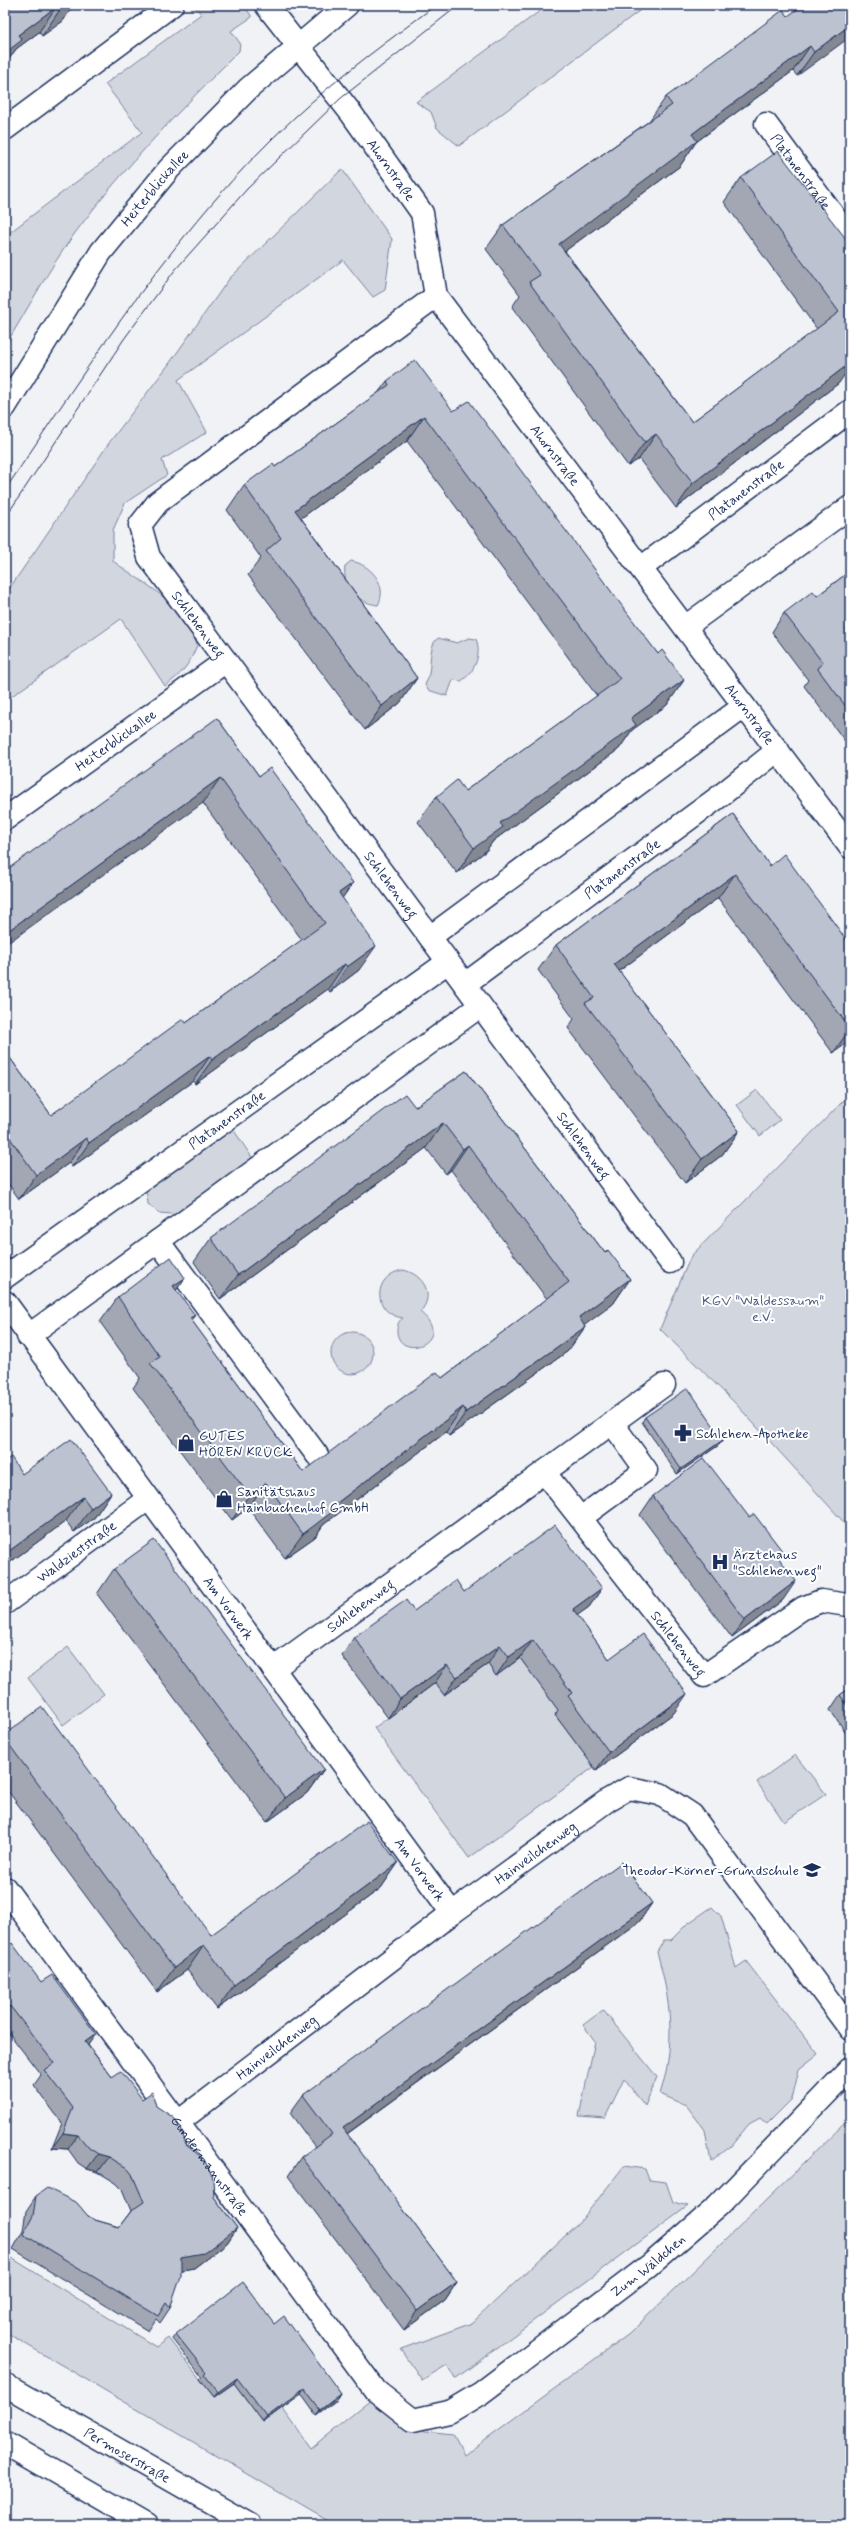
<svg xmlns="http://www.w3.org/2000/svg" width="855" height="2530" font-family="Mynerve,sans-serif">
  <style>
    .green { fill: #d2d6df; stroke: #76829e }
    .lines { fill: none; stroke-linecap: round; stroke-linejoin: round }
    .street-casing { stroke: #1b2f5e; stroke-width: 25 }
    .secondary-casing { stroke: #1b2f5e; stroke-width: 25 }
    .primary-casing { stroke: #1b2f5e; stroke-width: 25 }
    .street { stroke: #fff; stroke-width: 22 }
    .secondary { stroke: #fff; stroke-width: 22 }
    .primary { stroke: #fff; stroke-width: 22 }
    .tram { stroke: #1b2f5e; stroke-width: 1 }
    .wall { fill: #a2a7b3; stroke: #1b2f5e }
    .shaded-wall { fill: #848892; stroke: #1b2f5e }
    .building { fill: #bcc2d0; stroke: #1b2f5e }
    .labels { text-anchor: middle; stroke-width: 4; stroke-linejoin: round; paint-order: stroke }
    .street-label { font-size: 14px; fill: #1b2f5e; stroke: #fff }
    .park-label { font-size: 14px; fill: #49597e; stroke: #fff }
    .poi-label { font-size: 14px; fill: #1b2f5e; stroke: #fff; text-anchor: start }
  </style>
  <rect width="100%" height="100%" fill="#f1f2f5"/>
  <filter id="ink" filterUnits="userSpaceOnUse"><feTurbulence type="fractalNoise" baseFrequency=".025" numOctaves="2"/><feDisplacementMap in="SourceGraphic" scale="8" xChannelSelector="R" yChannelSelector="G"/><feConvolveMatrix kernelMatrix="1 2 1 2 8 2 1 2 1" color-interpolation-filters="sRGB"/></filter>
  <g filter="url(#ink)">
    <!-- green -->
    <g class="green">
      <path d="M 194,5 L 244,5 L 252,17 L 231,31 L 240,43 L 239,51 C 181,109 124,167 75,233 C 49,269 28,308 5,346 L 5,236 L 142,132 L 105,84 L 201,14 Z"/>
      <path d="M 548,5 L 647,5 L 459,146 L 437,128 L 431,112 L 416,102 Z"/>
      <path d="M 342,169 L 392,239 L 385,290 L 373,297 L 343,260 L 178,380 L 207,432 L 162,460 L 167,475 L 125,503 L 113,530 L 113,561 C 147,586 183,602 197,645 C 190,664 182,674 165,686 L 121,619 L 5,701 L 5,595 L 109,443 L 169,364 L 229,279 Z"/>
      <path d="M 351,561 C 370,564 389,585 378,605 C 358,603 342,587 345,566 Z"/>
      <path d="M 438,638 L 457,643 L 469,638 L 476,639 C 482,653 475,673 461,681 L 453,680 L 447,696 L 428,690 L 425,685 C 434,670 426,647 438,638 Z"/>
      <path d="M 757,1090 L 780,1120 L 760,1136 L 737,1105 Z"/>
      <path d="M 850,1094 L 850,1529 L 735,1403 L 660,1329 L 691,1256 Z"/>
      <path d="M 229,1123 L 257,1165 L 181,1220 L 172,1214 L 159,1213 L 148,1204 L 147,1195 L 140,1185 Z"/>
      <path d="M 403,1270 C 423,1274 436,1295 420,1312 C 456,1341 400,1362 397,1332 C 397,1326 398,1321 403,1318 C 372,1314 372,1275 403,1270 Z"/>
      <circle cx="352" cy="1353" r="21"/>
      <path d="M 68,1647 L 104,1694 L 63,1725 L 28,1678 Z"/>
      <path d="M 520,1658 L 560,1711 L 555,1715 L 594,1767 L 469,1858 L 374,1728 L 435,1683 L 488,1664 L 496,1675 Z"/>
      <path d="M 795,1755 L 826,1794 L 784,1822 L 757,1782 Z"/>
      <path d="M 712,1907 L 721,1916 L 736,1968 L 746,1961 L 818,2054 L 799,2069 L 792,2099 L 767,2124 L 760,2118 L 749,2124 L 731,2146 L 711,2162 L 705,2130 L 686,2105 L 660,2094 C 676,2045 671,2001 657,1952 L 664,1940 L 671,1940 L 687,1924 Z"/>
      <path d="M 603,2010 L 657,2077 L 645,2106 L 624,2079 L 605,2118 L 579,2116 L 595,2041 L 583,2025 Z"/>
      <path d="M 850,2118 L 850,2525 L 335,2525 L 5,2332 L 5,2254 L 156,2347 L 168,2338 L 214,2397 L 234,2383 L 263,2422 L 282,2408 L 311,2448 L 372,2399 L 425,2431 L 453,2434 L 464,2455 L 629,2334 Z"/>
      <path d="M 624,2166 L 645,2169 L 649,2180 L 666,2182 L 673,2202 L 688,2206 L 455,2379 L 447,2365 L 422,2380 L 401,2349 L 472,2323 L 580,2222 Z"/>
    </g>
    <g class="lines">
      <!-- street casing -->
      <g class="street-casing">
        <g id="street">
          <path id="s1" d="M 266,5 L 351,113 L 422,213 L 436,296 L 850,847"/>
          <path id="s2" d="M 766,124 L 850,238"/>
          <path d="M 5,129 L 172,5"/>
          <path id="s3" d="M 436,296 L 158,502 L 140,525 L 149,557 L 670,1262"/>
          <path id="s4" d="M 641,568 L 850,411"/>
          <path d="M 685,627 L 850,507"/>
          <path id="s5" d="M 5,819 L 226,661"/>
          <path d="M 430,937 L 744,706"/>
          <path id="s6" d="M 465,984 L 720,796 L 778,750"/>
          <path d="M 158,1241 L 317,1455"/>
          <path id="s7" d="M 5,1277 L 448,962"/>
          <path id="s8" d="M 5,1302 L 452,1913"/>
          <path d="M 28,1336 L 480,1006"/>
          <path id="s9" d="M 544,1472 L 704,1676 L 803,1608 L 821,1601 L 848,1605"/>
          <path d="M 582,1517 L 646,1470 L 612,1423"/>
          <path id="s10" d="M 5,1603 L 148,1499"/>
          <path id="s11" d="M 273,1669 L 664,1385"/>
          <path id="s12" d="M 5,1888 L 376,2391 L 413,2420 L 449,2412 L 481,2393 L 650,2265 L 718,2206 L 850,2069"/>
          <path id="s13" d="M 177,2123 L 452,1913 L 608,1800 L 629,1788 L 660,1794 L 692,1815 L 850,2029"/>
        </g>
      </g>
      <!-- secondary casing -->
      <g class="secondary-casing">
        <g id="secondary">
          <path id="s14" d="M 5,407 L 101,252 L 169,169 L 248,89 L 347,5"/>
        </g>
      </g>
      <!-- primary casing -->
      <g class="primary-casing">
        <g id="primary">
          <path id="s15" d="M 5,2385 L 250,2525"/>
          <path d="M 5,2443 L 147,2525"/>
        </g>
      </g>
      <!-- street -->
      <use href="#street" class="street"/>
      <!-- secondary -->
      <use href="#secondary" class="secondary"/>
      <!-- primary -->
      <use href="#primary" class="primary"/>
      <!-- tram -->
      <g class="tram">
        <path d="M 5,490 C 93,359 178,225 295,117 C 339,76 388,41 436,5"/>
        <path d="M 5,518 L 124,339 L 175,270 L 247,189 L 340,99 L 459,5"/>
      </g>
    </g>
    <!-- wall -->
    <g class="wall">
      <path d="M 5,5 L 72,7 L 63,21 L 42,36 L 39,32 L 16,49 L 5,65 Z"/>
      <path d="M 850,5 L 797,76 L 793,71 L 696,142 L 680,166 L 565,251 L 692,422 L 817,329 L 724,202 L 741,178 L 850,244 L 839,383 L 676,508 L 639,459 L 628,466 L 512,307 L 520,295 L 486,249 L 503,225 L 649,121 L 666,97 L 788,16 Z"/>
      <path d="M 387,381 L 453,411 L 658,654 L 684,680 L 667,705 L 632,730 L 619,749 L 493,841 L 486,851 L 457,873 L 418,822 L 436,797 L 465,791 L 597,696 L 407,441 L 301,518 L 417,678 L 400,703 L 365,730 L 248,575 L 261,558 L 227,510 L 244,485 L 275,467 L 378,393 Z"/>
      <path d="M 850,571 L 850,748 L 804,686 L 808,680 L 772,632 L 784,613 L 817,596 Z"/>
      <path d="M 217,718 L 259,776 L 353,883 L 342,898 L 359,970 L 330,992 L 328,989 L 195,1084 L 193,1081 L 72,1167 L 69,1163 L 19,1199 L 5,1179 L 5,1051 L 51,1115 L 186,1023 L 302,940 L 203,803 Z"/>
      <path d="M 733,814 L 770,866 L 850,945 L 850,1041 L 833,1053 L 718,898 L 619,971 L 739,1131 L 722,1155 L 685,1183 L 568,1028 L 574,1019 L 538,970 L 556,945 Z"/>
      <path d="M 466,1071 L 605,1253 L 630,1279 L 613,1304 L 584,1325 L 585,1327 L 568,1351 L 449,1436 L 446,1432 L 323,1525 L 315,1537 L 285,1558 L 248,1508 L 232,1520 L 133,1388 L 140,1378 L 100,1322 L 118,1297 L 185,1278 L 176,1290 L 192,1321 L 303,1472 L 442,1378 L 547,1299 L 451,1170 L 446,1174 L 426,1148 L 220,1299 L 194,1262 L 211,1238 L 415,1107 Z"/>
      <path d="M 645,1417 L 723,1440 L 719,1445 L 677,1474 L 642,1422 Z"/>
      <path d="M 5,1461 L 22,1474 L 111,1493 L 94,1518 L 74,1532 L 66,1521 L 5,1566 Z"/>
      <path d="M 653,1496 L 779,1558 L 783,1600 L 732,1638 L 640,1515 Z"/>
      <path d="M 114,1569 L 324,1769 L 307,1793 L 267,1822 L 97,1594 Z"/>
      <path d="M 602,1588 L 589,1607 L 577,1615 L 609,1659 L 674,1713 L 596,1770 L 555,1715 L 558,1710 L 520,1658 L 496,1676 L 488,1664 L 444,1695 L 435,1683 L 388,1718 L 342,1656 L 354,1637 L 414,1611 L 464,1592 Z"/>
      <path d="M 850,1688 L 850,1738 L 830,1710 L 840,1695 Z"/>
      <path d="M 5,1734 L 211,1935 L 398,1863 L 381,1888 L 217,2009 L 187,1970 L 157,1992 L 5,1787 Z"/>
      <path d="M 652,1903 L 639,1922 L 347,2134 L 457,2282 L 445,2300 L 404,2330 L 288,2176 L 301,2157 L 315,2147 L 290,2113 L 303,2095 Z"/>
      <path d="M 5,1949 L 88,2045 L 112,2077 L 142,2099 L 156,2106 L 186,2145 L 214,2197 L 237,2228 L 227,2243 L 194,2268 L 181,2270 L 170,2308 L 160,2323 L 156,2319 L 148,2331 L 13,2249 L 23,2231 L 26,2211 L 36,2196 L 88,2216 L 95,2220 L 119,2227 L 131,2211 L 122,2189 L 116,2183 L 98,2172 L 87,2169 L 78,2163 L 68,2149 L 52,2148 L 62,2123 L 34,2085 L 41,2075 L 5,2028 Z"/>
      <path d="M 274,2324 L 341,2394 L 338,2399 L 316,2415 L 301,2394 L 263,2422 L 234,2383 L 214,2397 L 200,2379 L 202,2377 L 172,2339 L 176,2334 Z"/>
    </g>
    <!-- shaded-wall -->
    <g class="shaded-wall">
      <path d="M 68,5 L 76,5 L 72,7 L 63,21 L 42,36 L 59,11 Z"/>
      <path d="M 56,7 L 39,32 L 16,49 L 5,65 L 5,53 L 18,35 Z"/>
      <path d="M 850,25 L 850,37 L 797,76 L 814,52 Z"/>
      <path d="M 810,46 L 793,71 L 696,142 L 680,166 L 542,268 L 559,244 L 692,134 Z"/>
      <path d="M 850,363 L 850,367 L 839,383 L 676,508 L 693,483 Z"/>
      <path d="M 424,416 L 407,441 L 278,535 L 295,510 Z"/>
      <path d="M 656,434 L 639,459 L 628,466 L 645,442 Z"/>
      <path d="M 850,626 L 850,635 L 846,629 Z"/>
      <path d="M 417,678 L 400,703 L 365,730 L 382,706 Z"/>
      <path d="M 684,680 L 667,705 L 632,730 L 619,749 L 493,841 L 486,851 L 457,873 L 474,848 L 500,823 L 631,718 Z"/>
      <path d="M 220,778 L 203,803 L 5,945 L 5,933 Z"/>
      <path d="M 735,874 L 718,898 L 596,988 L 614,964 Z"/>
      <path d="M 353,883 L 336,907 L 339,893 Z"/>
      <path d="M 376,946 L 359,970 L 330,992 L 347,967 Z"/>
      <path d="M 345,964 L 328,989 L 195,1084 L 212,1060 Z"/>
      <path d="M 850,1029 L 850,1041 L 833,1053 Z"/>
      <path d="M 210,1056 L 193,1081 L 72,1167 L 89,1143 Z"/>
      <path d="M 443,1123 L 426,1148 L 220,1299 L 238,1275 Z"/>
      <path d="M 739,1131 L 722,1155 L 685,1183 L 702,1159 Z"/>
      <path d="M 86,1138 L 69,1163 L 19,1199 L 36,1175 Z"/>
      <path d="M 468,1145 L 451,1170 L 446,1174 L 463,1149 Z"/>
      <path d="M 185,1278 L 168,1302 L 173,1286 Z"/>
      <path d="M 630,1279 L 613,1304 L 562,1342 L 579,1317 Z"/>
      <path d="M 195,1315 L 178,1340 L 190,1318 Z"/>
      <path d="M 585,1327 L 568,1351 L 449,1436 L 466,1412 Z"/>
      <path d="M 463,1407 L 446,1432 L 323,1525 L 315,1537 L 285,1558 L 303,1534 L 329,1509 Z"/>
      <path d="M 723,1440 L 719,1445 L 677,1474 L 681,1469 Z"/>
      <path d="M 266,1483 L 248,1508 L 232,1520 L 249,1495 Z"/>
      <path d="M 111,1493 L 94,1518 L 74,1532 L 91,1508 Z"/>
      <path d="M 83,1497 L 66,1521 L 5,1566 L 5,1554 Z"/>
      <path d="M 796,1581 L 783,1600 L 732,1638 L 745,1620 Z"/>
      <path d="M 602,1588 L 589,1607 L 560,1628 L 573,1609 Z"/>
      <path d="M 533,1640 L 520,1658 L 496,1676 L 509,1657 Z"/>
      <path d="M 500,1645 L 488,1664 L 444,1695 L 457,1677 Z"/>
      <path d="M 447,1665 L 435,1683 L 388,1718 L 400,1699 Z"/>
      <path d="M 687,1694 L 674,1713 L 596,1770 L 609,1752 Z"/>
      <path d="M 324,1769 L 307,1793 L 267,1822 L 285,1798 Z"/>
      <path d="M 398,1863 L 381,1888 L 217,2009 L 234,1985 Z"/>
      <path d="M 652,1903 L 639,1922 L 330,2146 L 343,2128 Z"/>
      <path d="M 204,1945 L 187,1970 L 157,1992 L 174,1968 Z"/>
      <path d="M 10,2006 L 5,2014 L 5,2010 Z"/>
      <path d="M 96,2034 L 86,2048 L 85,2042 Z"/>
      <path d="M 63,2133 L 78,2135 L 68,2149 L 52,2148 Z"/>
      <path d="M 98,2154 L 109,2157 L 98,2172 L 87,2169 Z"/>
      <path d="M 237,2228 L 227,2243 L 194,2268 L 170,2272 L 181,2257 Z"/>
      <path d="M 457,2282 L 445,2300 L 404,2330 L 417,2311 Z"/>
      <path d="M 237,2378 L 234,2383 L 214,2397 L 218,2392 Z"/>
      <path d="M 304,2389 L 301,2394 L 263,2422 L 267,2417 Z"/>
      <path d="M 341,2394 L 338,2399 L 316,2415 L 320,2410 Z"/>
    </g>
    <!-- building -->
    <g class="building">
      <path d="M 5,5 L 68,5 L 59,11 L 56,7 L 18,35 L 22,40 L 5,53 Z"/>
      <path d="M 803,5 L 850,5 L 850,25 L 814,52 L 810,46 L 692,134 L 697,141 L 559,244 L 692,422 L 839,312 L 741,178 L 778,151 L 850,244 L 850,363 L 693,483 L 656,434 L 645,442 L 529,282 L 540,275 L 503,225 L 672,105 L 666,97 L 783,10 L 788,16 Z"/>
      <path d="M 415,360 L 453,411 L 469,401 L 658,654 L 662,650 L 684,680 L 631,718 L 636,725 L 500,823 L 503,827 L 474,848 L 436,797 L 457,780 L 465,791 L 620,679 L 424,416 L 295,510 L 417,678 L 382,706 L 266,551 L 281,538 L 244,485 L 273,464 L 275,467 L 389,385 L 387,381 Z"/>
      <path d="M 850,571 L 850,626 L 846,629 L 850,634 L 850,712 L 817,668 L 823,663 L 784,613 L 813,591 L 817,596 Z"/>
      <path d="M 217,718 L 259,776 L 270,768 L 353,883 L 339,893 L 376,946 L 347,967 L 345,964 L 212,1060 L 210,1056 L 89,1143 L 86,1138 L 36,1175 L 5,1131 L 5,1051 L 51,1115 L 183,1019 L 186,1023 L 325,923 L 220,778 L 5,933 L 5,871 Z"/>
      <path d="M 733,814 L 770,866 L 784,854 L 850,945 L 850,1028 L 735,874 L 614,964 L 739,1131 L 702,1159 L 585,1003 L 594,998 L 556,945 Z"/>
      <path d="M 466,1071 L 605,1253 L 608,1250 L 630,1279 L 579,1317 L 585,1327 L 466,1412 L 463,1407 L 329,1509 L 332,1512 L 303,1534 L 266,1483 L 249,1495 L 150,1363 L 160,1357 L 118,1297 L 171,1257 L 185,1278 L 173,1286 L 195,1315 L 190,1318 L 303,1472 L 437,1372 L 442,1378 L 569,1282 L 468,1145 L 463,1149 L 443,1123 L 238,1275 L 211,1238 L 405,1094 L 415,1107 Z"/>
      <path d="M 688,1388 L 723,1440 L 681,1469 L 645,1417 Z"/>
      <path d="M 71,1439 L 111,1493 L 91,1508 L 83,1497 L 5,1554 L 5,1461 L 11,1457 L 22,1474 Z"/>
      <path d="M 704,1458 L 749,1517 L 754,1514 L 783,1552 L 778,1557 L 796,1581 L 745,1620 L 653,1496 Z"/>
      <path d="M 555,1525 L 602,1588 L 573,1609 L 609,1659 L 643,1634 L 687,1694 L 609,1752 L 568,1696 L 572,1693 L 533,1640 L 509,1657 L 500,1645 L 457,1677 L 447,1665 L 400,1699 L 354,1637 L 406,1600 L 414,1611 L 456,1580 L 464,1592 Z"/>
      <path d="M 154,1540 L 324,1769 L 285,1798 L 114,1569 Z"/>
      <path d="M 850,1688 L 850,1709 L 840,1695 Z"/>
      <path d="M 42,1707 L 211,1935 L 367,1821 L 398,1863 L 234,1985 L 204,1945 L 174,1968 L 5,1739 L 5,1734 Z"/>
      <path d="M 622,1862 L 652,1903 L 343,2128 L 457,2282 L 417,2311 L 301,2157 L 332,2134 L 303,2095 Z"/>
      <path d="M 12,1943 L 41,1982 L 52,1975 L 96,2034 L 85,2042 L 112,2077 L 121,2071 L 142,2099 L 152,2092 L 156,2106 L 174,2118 L 181,2128 L 186,2145 L 204,2159 L 213,2178 L 214,2197 L 237,2228 L 204,2253 L 181,2257 L 181,2276 L 170,2308 L 166,2303 L 158,2316 L 23,2234 L 33,2216 L 36,2196 L 47,2188 L 77,2203 L 88,2216 L 95,2220 L 119,2227 L 132,2210 L 144,2202 L 132,2174 L 127,2168 L 109,2157 L 98,2154 L 89,2148 L 78,2135 L 63,2133 L 73,2108 L 44,2070 L 54,2063 L 10,2006 L 5,2010 L 5,1949 Z"/>
      <path d="M 243,2282 L 274,2324 L 284,2316 L 341,2394 L 320,2410 L 304,2389 L 267,2417 L 237,2378 L 218,2392 L 204,2374 L 206,2372 L 176,2334 Z"/>
    </g>
  </g>
  <!-- icons -->
  <defs>
    <g id="pharmacy-bare" transform="scale(1.38)"><path d="M-2-6h4v4h4v4h-4v4h-4v-4h-4v-4h4Z" fill="#1b2f5e" stroke="#fff" stroke-width="2.5" paint-order="stroke"/></g>
    <g id="shop-bare" transform="scale(1.38)"><path d="M-5-2.5h2.3a2.7 3.5 0 0 1 5.4 0H5L5.5 6h-11ZM-1.5-2.5h3a1.5 2.3 0 0 0-3 0Z" fill="#1b2f5e" stroke="#fff" stroke-width="2.5" paint-order="stroke"/></g>
    <g id="hospital-bare" transform="scale(1.38)"><path d="M-5-5h3v3.5h4V-5h3V5h-3V1.5h-4V5h-3Z" fill="#1b2f5e" stroke="#fff" stroke-width="2.5" paint-order="stroke"/></g>
    <g id="school-bare" transform="scale(1.38)"><path d="M0-5L7-2L0 1L-7-2ZM-4 1L0 2.5L4 1V4Q0 6-4 4Z" fill="#1b2f5e" stroke="#fff" stroke-width="2.5" paint-order="stroke"/></g>
  </defs>
  <g fill-rule="evenodd">
    <use href="#pharmacy-bare" x="683" y="1433"/>
    <use href="#shop-bare" x="186" y="1443"/>
    <use href="#shop-bare" x="224" y="1499"/>
    <use href="#hospital-bare" x="720" y="1562"/>
    <use href="#school-bare" x="812" y="1870"/>
  </g>
  <g class="labels">
    <!-- street labels -->
    <g class="street-label">
      <text dy="5" stroke="none"><textPath href="#s1" startOffset="207">Ahornstraße</textPath></text>
      <text dy="5" stroke="none"><textPath href="#s2" startOffset="59">Platanenstraße</textPath></text>
      <text dy="5" stroke="none"><textPath href="#s14" startOffset="266">Heiterblickallee</textPath></text>
      <text dy="5" stroke="none"><textPath href="#s1" startOffset="543">Ahornstraße</textPath></text>
      <text dy="5" stroke="none"><textPath href="#s4" startOffset="131">Platanenstraße</textPath></text>
      <text dy="5" stroke="none"><textPath href="#s3" startOffset="492">Schlehenweg</textPath></text>
      <text dy="5" stroke="none"><textPath href="#s1" startOffset="867">Ahornstraße</textPath></text>
      <text dy="5" stroke="none"><textPath href="#s5" startOffset="136">Heiterblickallee</textPath></text>
      <text dy="5" stroke="none"><textPath href="#s6" startOffset="195">Platanenstraße</textPath></text>
      <text dy="5" stroke="none"><textPath href="#s3" startOffset="816">Schlehenweg</textPath></text>
      <text dy="5" stroke="none"><textPath href="#s7" startOffset="272">Platanenstraße</textPath></text>
      <text dy="5" stroke="none"><textPath href="#s3" startOffset="1140">Schlehenweg</textPath></text>
      <text dy="5" stroke="none"><textPath href="#s10" startOffset="88">Waldzieststraße</textPath></text>
      <text dy="5" stroke="none"><textPath href="#s11" startOffset="108">Schlehenweg</textPath></text>
      <text dy="5" stroke="none"><textPath href="#s8" startOffset="379">Am Vorwerk</textPath></text>
      <text dy="5" stroke="none"><textPath href="#s9" startOffset="218">Schlehenweg</textPath></text>
      <text dy="5" stroke="none"><textPath href="#s13" startOffset="449">Hainveilchenweg</textPath></text>
      <text dy="5" stroke="none"><textPath href="#s8" startOffset="703">Am Vorwerk</textPath></text>
      <text dy="5" stroke="none"><textPath href="#s13" startOffset="125">Hainveilchenweg</textPath></text>
      <text dy="5" stroke="none"><textPath href="#s12" startOffset="345">Gundermannstraße</textPath></text>
      <text dy="5" stroke="none"><textPath href="#s12" startOffset="956">Zum Wäldchen</textPath></text>
      <text dy="5" stroke="none"><textPath href="#s15" startOffset="141">Permoserstraße</textPath></text>
    </g>
    <!-- park labels -->
    <g class="park-label">
      <text x="763" y="1305">KGV "Waldessaum"<tspan x="763" dy="16">e.V.</tspan></text>
    </g>
    <!-- poi labels -->
    <g class="poi-label">
      <text x="696" y="1438">Schlehen-Apotheke</text>
      <text x="199" y="1440">GUTES<tspan x="199" dy="16">HÖREN KRÜCK</tspan></text>
      <text x="237" y="1496">Sanitätshaus<tspan x="237" dy="16">Hainbuchenhof GmbH</tspan></text>
      <text x="733" y="1559">Ärztehaus<tspan x="733" dy="16">"Schlehenweg"</tspan></text>
      <text x="799" y="1875" text-anchor="end">Theodor-Körner-Grundschule</text>
    </g>
  </g>
  <!-- margin -->
  <rect width="855" height="2530" fill="none" stroke="#fff" stroke-width="20"/>
  <rect x="10" y="10" width="835" height="2510" fill="none" stroke="#1b2f5e" stroke-width="1.5" filter="url(#ink)"/>
</svg>
